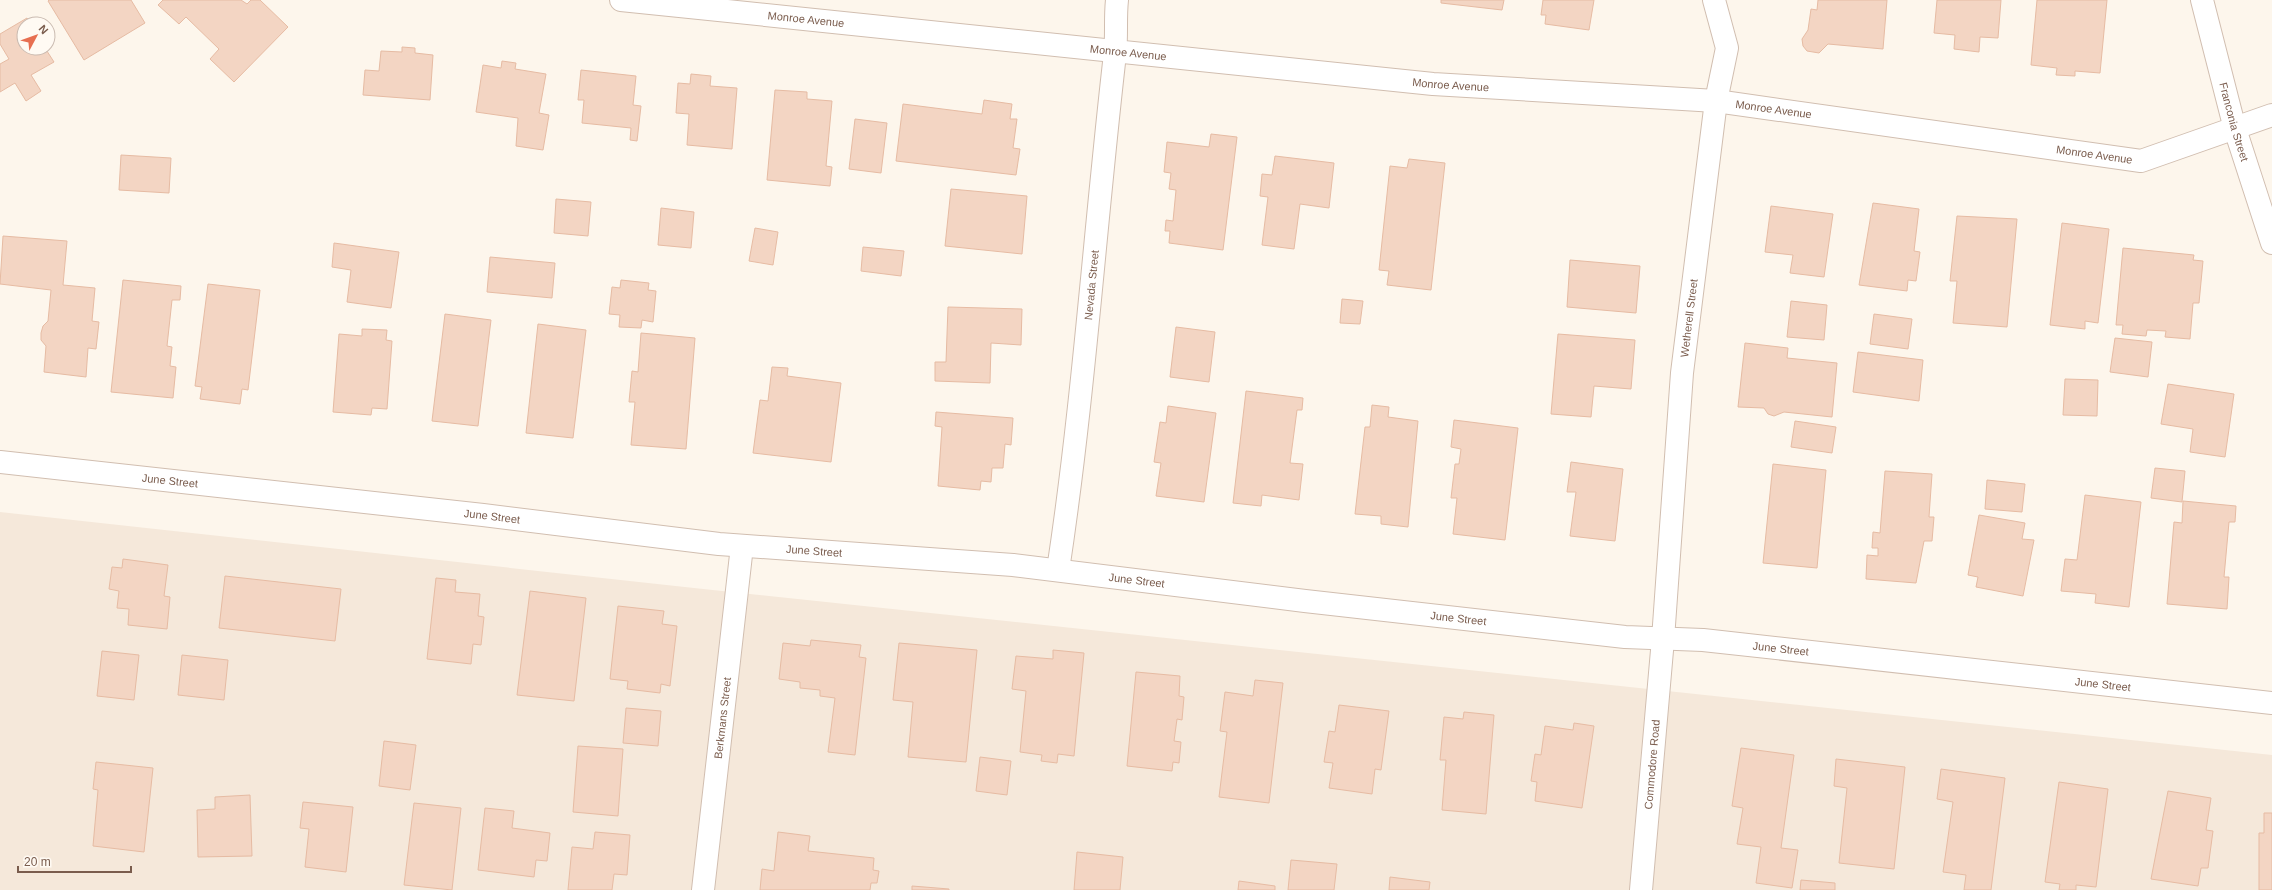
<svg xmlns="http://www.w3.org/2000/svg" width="2272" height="890" font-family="Helvetica,sans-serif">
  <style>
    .residential { fill: #f5e8da }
    .building { fill: #f3d5c3; stroke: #e6bba3 }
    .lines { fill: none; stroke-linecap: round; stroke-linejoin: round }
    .minor-casing { stroke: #d1beb0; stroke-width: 24 }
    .tertiary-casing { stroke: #d1beb0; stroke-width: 24 }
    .minor { stroke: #fff; stroke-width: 22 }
    .tertiary { stroke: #fff; stroke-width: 22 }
    .labels { text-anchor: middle; stroke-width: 3.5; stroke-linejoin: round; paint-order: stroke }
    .street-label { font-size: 11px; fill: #7a5c4d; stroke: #fffaf3 }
  </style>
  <rect width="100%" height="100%" fill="#fdf6ec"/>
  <!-- residential -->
  <path class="residential" d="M 0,512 L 694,588 L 2272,755 L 2272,890 L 0,890 Z"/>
  <!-- building -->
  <g class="building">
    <path d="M 49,0 L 131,0 L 145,23 L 84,60 L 48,1 Z"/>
    <path d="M 163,0 L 241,0 L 247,4 L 251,0 L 260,0 L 288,27 L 234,82 L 210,59 L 219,49 L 186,17 L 179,24 L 158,5 Z"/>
    <path d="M 1441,0 L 1504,0 L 1502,10 L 1441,3 Z"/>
    <path d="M 1543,0 L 1594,0 L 1589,30 L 1545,24 L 1546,15 L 1541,15 Z"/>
    <path d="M 1818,0 L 1887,0 L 1883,49 L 1828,44 L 1819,53 L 1807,51 L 1803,46 L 1802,39 L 1808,30 L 1811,9 L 1817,10 Z"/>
    <path d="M 1937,0 L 2001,0 L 1998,38 L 1980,37 L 1979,52 L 1954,49 L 1955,35 L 1934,33 Z"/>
    <path d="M 2037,0 L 2107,0 L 2100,73 L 2075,71 L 2075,76 L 2056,75 L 2057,68 L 2031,65 Z"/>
    <path d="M 27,18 L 31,24 L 24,24 L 24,48 L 45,48 L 54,62 L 31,75 L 41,91 L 26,101 L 15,83 L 0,92 L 0,64 L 9,59 L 0,44 L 0,34 Z"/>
    <path d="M 402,47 L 415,48 L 415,53 L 433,55 L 430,100 L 363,95 L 365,70 L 379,71 L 381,51 L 402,52 Z"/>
    <path d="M 502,61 L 516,63 L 515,69 L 546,74 L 539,113 L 549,115 L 543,150 L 516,146 L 518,118 L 476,112 L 483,65 L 501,68 Z"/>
    <path d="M 581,70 L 636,76 L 633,105 L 641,106 L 637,141 L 630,140 L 631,128 L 582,123 L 584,100 L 578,100 Z"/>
    <path d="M 691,74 L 711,76 L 710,86 L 737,88 L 732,149 L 687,145 L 689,114 L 676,113 L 678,83 L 690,84 Z"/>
    <path d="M 775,90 L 807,92 L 807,99 L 832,101 L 826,166 L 832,167 L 830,186 L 767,180 Z"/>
    <path d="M 984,100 L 1012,104 L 1010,119 L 1017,119 L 1013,148 L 1020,149 L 1016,175 L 896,161 L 903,104 L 982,114 Z"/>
    <path d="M 855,119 L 887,123 L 881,173 L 849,169 Z"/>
    <path d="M 1211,134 L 1237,137 L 1223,250 L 1169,243 L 1170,231 L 1165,231 L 1166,220 L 1173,221 L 1176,190 L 1169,189 L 1171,173 L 1164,172 L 1167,142 L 1209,147 Z"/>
    <path d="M 121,155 L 171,158 L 169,193 L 119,190 Z"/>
    <path d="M 1275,156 L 1334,163 L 1329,208 L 1300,204 L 1294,249 L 1262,245 L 1268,197 L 1260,196 L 1262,174 L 1272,175 Z"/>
    <path d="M 1409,159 L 1445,163 L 1431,290 L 1387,285 L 1389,271 L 1379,270 L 1390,166 L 1407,168 Z"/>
    <path d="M 951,189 L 1027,196 L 1022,254 L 945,246 Z"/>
    <path d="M 556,199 L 591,202 L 588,236 L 554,233 Z"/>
    <path d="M 1873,203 L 1919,209 L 1914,251 L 1920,252 L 1916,281 L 1908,280 L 1907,291 L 1859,285 Z"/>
    <path d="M 1771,206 L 1833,214 L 1824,277 L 1790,273 L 1793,255 L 1765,252 Z"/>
    <path d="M 661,208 L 694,212 L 691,248 L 658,245 Z"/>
    <path d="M 1957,216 L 2017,219 L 2007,327 L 1953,323 L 1957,281 L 1950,281 Z"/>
    <path d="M 2062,223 L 2109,229 L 2098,323 L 2085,321 L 2085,329 L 2050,325 Z"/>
    <path d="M 755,228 L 778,232 L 773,265 L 749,261 Z"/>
    <path d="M 3,236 L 67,241 L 63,285 L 95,288 L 92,321 L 99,322 L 96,349 L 88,348 L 86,377 L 44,372 L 46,346 L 41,340 L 41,333 L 43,326 L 48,321 L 51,290 L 0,284 Z"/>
    <path d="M 334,243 L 399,252 L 391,308 L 347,302 L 351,270 L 332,267 Z"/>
    <path d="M 863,247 L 904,251 L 901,276 L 861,271 Z"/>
    <path d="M 2123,248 L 2194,255 L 2193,260 L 2203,261 L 2199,303 L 2193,303 L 2190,339 L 2165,337 L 2166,331 L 2147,330 L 2146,336 L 2122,334 L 2123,325 L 2116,325 Z"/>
    <path d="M 490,257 L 555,263 L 552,298 L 487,292 Z"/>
    <path d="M 1570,260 L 1640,266 L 1636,313 L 1567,307 Z"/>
    <path d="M 123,280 L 181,286 L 180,300 L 172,300 L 167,346 L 172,347 L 170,366 L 176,367 L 173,398 L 111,392 Z"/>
    <path d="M 621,280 L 649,283 L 648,290 L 656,291 L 653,322 L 642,320 L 641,328 L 619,327 L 620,315 L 609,314 L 612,287 L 620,288 Z"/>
    <path d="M 208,284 L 260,290 L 248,390 L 242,389 L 240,404 L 200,399 L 202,387 L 195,386 Z"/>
    <path d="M 1342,299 L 1363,301 L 1360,324 L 1340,323 Z"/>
    <path d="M 1791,301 L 1827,305 L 1824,340 L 1787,337 Z"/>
    <path d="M 948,307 L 1022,309 L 1021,345 L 991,343 L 990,383 L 935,381 L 935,362 L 946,362 Z"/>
    <path d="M 445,314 L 491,320 L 478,426 L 432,421 Z"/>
    <path d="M 1874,314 L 1912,319 L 1908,349 L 1870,344 Z"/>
    <path d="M 538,324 L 586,330 L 573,438 L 526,433 Z"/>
    <path d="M 1176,327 L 1215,332 L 1209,382 L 1170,377 Z"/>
    <path d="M 362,329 L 387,330 L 386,340 L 392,341 L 387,409 L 372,408 L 371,415 L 333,412 L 339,334 L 362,336 Z"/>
    <path d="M 641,333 L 695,338 L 686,449 L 631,445 L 635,402 L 629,402 L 632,371 L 638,372 Z"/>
    <path d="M 1558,334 L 1635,340 L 1631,389 L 1594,386 L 1591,417 L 1551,414 Z"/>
    <path d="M 2115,338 L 2152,342 L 2148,377 L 2110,372 Z"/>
    <path d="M 1745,343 L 1788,348 L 1787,358 L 1837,363 L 1832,417 L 1784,412 L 1774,416 L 1768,414 L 1764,408 L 1738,407 Z"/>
    <path d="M 1858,352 L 1923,360 L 1919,401 L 1853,392 Z"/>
    <path d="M 772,367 L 788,368 L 787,376 L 841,383 L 831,462 L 753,453 L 760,400 L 768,401 Z"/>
    <path d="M 2065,379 L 2098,380 L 2097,416 L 2063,415 Z"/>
    <path d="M 2168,384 L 2234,394 L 2225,457 L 2190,452 L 2193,429 L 2161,424 Z"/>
    <path d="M 1246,391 L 1303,398 L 1302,410 L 1297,410 L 1290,463 L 1303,464 L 1299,500 L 1262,495 L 1261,506 L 1233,503 Z"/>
    <path d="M 1372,405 L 1389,407 L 1388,417 L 1418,421 L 1408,527 L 1381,524 L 1381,516 L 1355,514 L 1365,427 L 1370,427 Z"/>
    <path d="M 1168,406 L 1216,413 L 1204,502 L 1156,496 L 1161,463 L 1154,462 L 1160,422 L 1166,423 Z"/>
    <path d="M 936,412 L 1013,418 L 1011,445 L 1005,444 L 1003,468 L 992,468 L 991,482 L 981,481 L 980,490 L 938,486 L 942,427 L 935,426 Z"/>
    <path d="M 1454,420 L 1518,428 L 1505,540 L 1453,534 L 1457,498 L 1451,498 L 1455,464 L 1459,464 L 1461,449 L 1451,447 Z"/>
    <path d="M 1795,421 L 1836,427 L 1832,453 L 1791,447 Z"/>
    <path d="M 1571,462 L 1623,469 L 1615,541 L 1570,536 L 1576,492 L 1567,492 Z"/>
    <path d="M 1773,464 L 1826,470 L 1817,568 L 1763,563 Z"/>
    <path d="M 2155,468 L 2185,471 L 2182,502 L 2151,498 Z"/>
    <path d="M 1885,471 L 1932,474 L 1929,517 L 1934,517 L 1932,541 L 1924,541 L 1916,583 L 1866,579 L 1867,555 L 1878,556 L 1878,548 L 1872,548 L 1873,532 L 1880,533 Z"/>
    <path d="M 1987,480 L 2025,484 L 2022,512 L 1985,509 Z"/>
    <path d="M 2085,495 L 2141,502 L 2129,607 L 2095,603 L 2096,594 L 2061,591 L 2065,559 L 2077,560 Z"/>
    <path d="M 2183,501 L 2236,506 L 2235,522 L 2229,522 L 2224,577 L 2229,577 L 2227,609 L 2167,604 L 2174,522 L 2182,523 Z"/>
    <path d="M 1979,515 L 2025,523 L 2022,539 L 2034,540 L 2023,596 L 1976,587 L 1978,577 L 1968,575 Z"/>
    <path d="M 123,559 L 168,565 L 164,596 L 170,597 L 167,629 L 128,625 L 129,609 L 117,608 L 119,591 L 109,589 L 112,567 L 122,568 Z"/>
    <path d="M 225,576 L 341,589 L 335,641 L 219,628 Z"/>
    <path d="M 436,578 L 456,580 L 455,592 L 480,594 L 478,616 L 484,617 L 481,645 L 473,644 L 471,664 L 427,659 Z"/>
    <path d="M 530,591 L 586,598 L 574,701 L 517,695 Z"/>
    <path d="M 618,606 L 664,611 L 662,624 L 677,626 L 670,686 L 661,684 L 660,693 L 627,689 L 628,681 L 610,679 Z"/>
    <path d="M 811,640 L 861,645 L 859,657 L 866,658 L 855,755 L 828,752 L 835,698 L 820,696 L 820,690 L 800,688 L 800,682 L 779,679 L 783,643 L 810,646 Z"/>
    <path d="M 899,643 L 977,650 L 966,762 L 908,757 L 913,702 L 893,700 Z"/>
    <path d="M 1053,650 L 1084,653 L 1074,756 L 1058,754 L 1057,763 L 1041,761 L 1042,755 L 1020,752 L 1026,691 L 1012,689 L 1016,656 L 1053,659 Z"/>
    <path d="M 102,651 L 139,655 L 134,700 L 97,696 Z"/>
    <path d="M 182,655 L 228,660 L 224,700 L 178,695 Z"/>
    <path d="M 1136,672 L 1180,676 L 1179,696 L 1184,697 L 1182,720 L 1177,719 L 1174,741 L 1181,742 L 1179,763 L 1173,762 L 1172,771 L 1127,766 Z"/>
    <path d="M 1255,680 L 1283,683 L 1269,803 L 1219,797 L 1227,732 L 1220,731 L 1225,692 L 1253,696 Z"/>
    <path d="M 1339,705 L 1389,711 L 1381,770 L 1375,769 L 1372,794 L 1329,788 L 1333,763 L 1324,762 L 1329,731 L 1335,732 Z"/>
    <path d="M 626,708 L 661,711 L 658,746 L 623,743 Z"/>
    <path d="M 1464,712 L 1494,715 L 1486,814 L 1442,810 L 1446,760 L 1440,760 L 1444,717 L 1463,719 Z"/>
    <path d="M 1574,723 L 1594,726 L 1582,808 L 1535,801 L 1537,782 L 1531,781 L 1535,754 L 1541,755 L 1545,726 L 1573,730 Z"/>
    <path d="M 384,741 L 416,745 L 410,790 L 379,786 Z"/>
    <path d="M 578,746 L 623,749 L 618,816 L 573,812 Z"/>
    <path d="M 1741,748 L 1794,755 L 1781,848 L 1798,850 L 1792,888 L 1756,883 L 1761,847 L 1737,844 L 1743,808 L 1732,806 Z"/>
    <path d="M 980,757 L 1011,761 L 1007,795 L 976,791 Z"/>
    <path d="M 1836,759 L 1905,767 L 1894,869 L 1839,863 L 1847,788 L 1834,786 Z"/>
    <path d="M 96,762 L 153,768 L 144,852 L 93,846 L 98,790 L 93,789 Z"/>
    <path d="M 1941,769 L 2005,778 L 1991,890 L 1964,890 L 1966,875 L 1943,872 L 1953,802 L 1937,799 Z"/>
    <path d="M 2059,782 L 2108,789 L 2096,887 L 2076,885 L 2076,890 L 2059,890 L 2060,884 L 2045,882 Z"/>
    <path d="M 2168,791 L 2211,798 L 2206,830 L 2213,831 L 2208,868 L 2201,868 L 2198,886 L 2151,879 Z"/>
    <path d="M 250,795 L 252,856 L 198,857 L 197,810 L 215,809 L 215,797 Z"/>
    <path d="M 303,802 L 353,807 L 346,872 L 305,867 L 309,829 L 300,828 Z"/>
    <path d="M 414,803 L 461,808 L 452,890 L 404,885 Z"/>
    <path d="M 485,808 L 514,811 L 512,828 L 550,833 L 547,861 L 536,860 L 534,877 L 478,870 Z"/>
    <path d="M 2264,813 L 2272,813 L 2272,890 L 2259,890 L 2259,833 L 2264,833 Z"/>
    <path d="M 595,832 L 630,835 L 627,875 L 614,874 L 612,890 L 568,890 L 572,847 L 593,849 Z"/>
    <path d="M 778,832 L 810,836 L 808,851 L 874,858 L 873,870 L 879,871 L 877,883 L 871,883 L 870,890 L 760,890 L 762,869 L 774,871 Z"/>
    <path d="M 1077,852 L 1123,857 L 1120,890 L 1074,890 Z"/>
    <path d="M 1291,860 L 1337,864 L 1334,890 L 1288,890 Z"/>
    <path d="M 1390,877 L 1430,882 L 1429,890 L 1389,890 Z"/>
    <path d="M 1801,880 L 1835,883 L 1835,890 L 1800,890 Z"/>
    <path d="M 1239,881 L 1275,886 L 1275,890 L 1238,890 Z"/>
    <path d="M 912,886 L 949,889 L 949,890 L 912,890 Z"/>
  </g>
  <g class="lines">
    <!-- minor casing -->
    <g class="minor-casing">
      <g id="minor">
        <path id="s1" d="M 621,0 L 1433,84 L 1716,101 L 2141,161 L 2272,115"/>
        <path id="s2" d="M 2202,0 L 2235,129 L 2272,243"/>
        <path id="s3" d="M 1058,570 C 1084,399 1095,226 1115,54 C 1117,36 1115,18 1117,0"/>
        <path id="s4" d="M 703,890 L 742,546"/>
        <path id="s5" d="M 1641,890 L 1663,639 L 1682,373 L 1716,101 L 1727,48 L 1714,0"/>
      </g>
    </g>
    <!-- tertiary casing -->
    <g class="tertiary-casing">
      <g id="tertiary">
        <path id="s6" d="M 0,462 L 483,515 L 719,544 L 1013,565 L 1305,601 L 1625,637 L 1703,640 L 2272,703"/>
      </g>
    </g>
    <!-- minor -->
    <use href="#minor" class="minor"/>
    <!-- tertiary -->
    <use href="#tertiary" class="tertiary"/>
  </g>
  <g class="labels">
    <!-- street labels -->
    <g class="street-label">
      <text dy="4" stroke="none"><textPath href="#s1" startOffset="186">Monroe Avenue</textPath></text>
      <text dy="4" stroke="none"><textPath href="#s1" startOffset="510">Monroe Avenue</textPath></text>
      <text dy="4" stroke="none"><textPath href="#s1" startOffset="834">Monroe Avenue</textPath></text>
      <text dy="4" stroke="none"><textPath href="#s1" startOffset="1158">Monroe Avenue</textPath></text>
      <text dy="4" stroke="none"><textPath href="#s2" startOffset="126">Franconia Street</textPath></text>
      <text dy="4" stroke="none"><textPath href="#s1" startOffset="1482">Monroe Avenue</textPath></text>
      <text dy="4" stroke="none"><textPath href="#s3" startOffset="287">Nevada Street</textPath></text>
      <text dy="4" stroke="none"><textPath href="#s5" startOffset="574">Wetherell Street</textPath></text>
      <text dy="4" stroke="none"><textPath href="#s6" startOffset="171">June Street</textPath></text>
      <text dy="4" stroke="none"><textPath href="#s6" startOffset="495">June Street</textPath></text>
      <text dy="4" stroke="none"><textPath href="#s6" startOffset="819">June Street</textPath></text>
      <text dy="4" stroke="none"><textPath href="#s6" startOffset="1143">June Street</textPath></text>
      <text dy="4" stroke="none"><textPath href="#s6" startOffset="1467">June Street</textPath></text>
      <text dy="4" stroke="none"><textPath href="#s6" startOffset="1791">June Street</textPath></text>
      <text dy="4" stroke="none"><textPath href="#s6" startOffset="2115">June Street</textPath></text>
      <text dy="4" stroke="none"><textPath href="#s4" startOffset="173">Berkmans Street</textPath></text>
      <text dy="4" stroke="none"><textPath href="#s5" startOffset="126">Commodore Road</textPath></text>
    </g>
  </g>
  <!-- north arrow -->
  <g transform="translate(36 36) rotate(49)"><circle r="19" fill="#fffaf3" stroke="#cabbb1"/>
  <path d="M0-3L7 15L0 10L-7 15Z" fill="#e76f51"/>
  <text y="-6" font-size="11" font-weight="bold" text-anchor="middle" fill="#7a5c4d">N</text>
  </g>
  <!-- scale -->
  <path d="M18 866v6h113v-6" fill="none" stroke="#7a5c4d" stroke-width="2"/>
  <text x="24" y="866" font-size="12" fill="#7a5c4d" stroke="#fffaf3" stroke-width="3" paint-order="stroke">20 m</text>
</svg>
